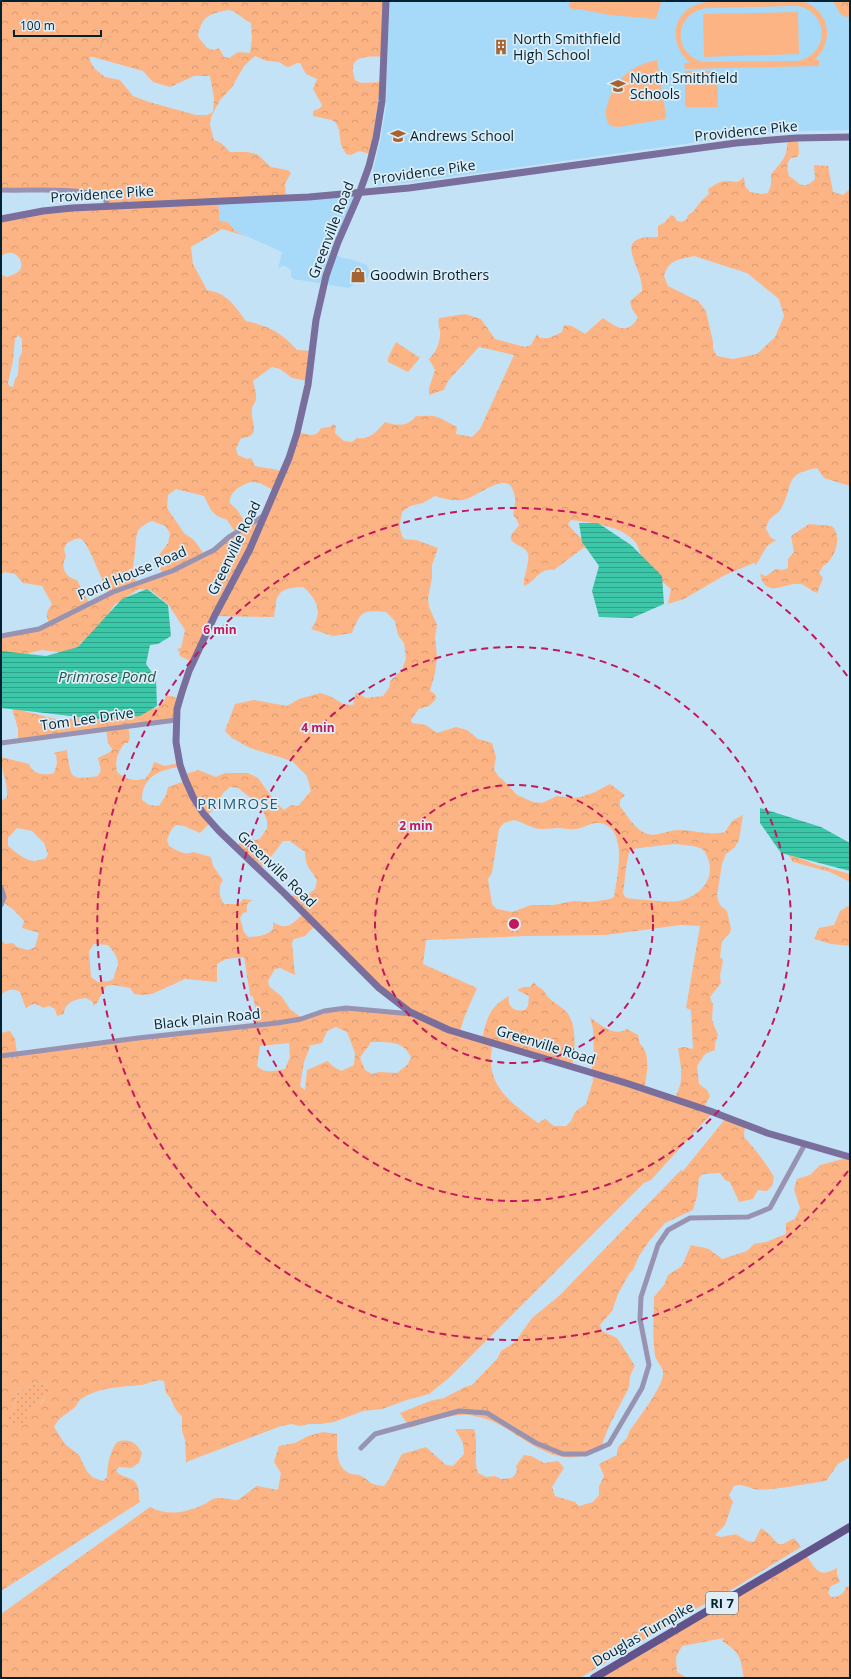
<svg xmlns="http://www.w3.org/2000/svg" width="851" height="1679" font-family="'Open Sans',sans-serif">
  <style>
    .built { fill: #a7daf8 }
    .grass { fill: url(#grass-dots) }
    .forest { fill: url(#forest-crowns); fill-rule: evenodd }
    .green { fill: #fdb484; fill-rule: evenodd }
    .water { fill: url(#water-rules) }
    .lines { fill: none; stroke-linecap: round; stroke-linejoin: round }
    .minor { stroke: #9993b2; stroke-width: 5 }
    .secondary { stroke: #796e9c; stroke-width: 7 }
    .primary { stroke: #62548b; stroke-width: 8 }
    .ring { fill: none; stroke: #c2185b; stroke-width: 2; stroke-dasharray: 7 5 }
    .labels { text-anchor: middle; stroke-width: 3.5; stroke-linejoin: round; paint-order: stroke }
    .shield { fill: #deedf6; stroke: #43606e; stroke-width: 1 }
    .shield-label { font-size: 13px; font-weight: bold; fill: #002334 }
    .poi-label { font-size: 14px; fill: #002334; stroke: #deedf6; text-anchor: start }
    .street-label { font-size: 14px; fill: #002334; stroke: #deedf6 }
    .water-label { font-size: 15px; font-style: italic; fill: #21584b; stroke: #deedf6 }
    .neighbourhood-label { font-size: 15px; letter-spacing: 1px; fill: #1d5e7e; stroke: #deedf6 }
    .centre { fill: #c2185b; stroke: #deedf6; stroke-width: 2 }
    .ring-label { font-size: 12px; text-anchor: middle; font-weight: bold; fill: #c2185b; stroke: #deedf6; stroke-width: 3.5; stroke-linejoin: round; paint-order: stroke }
  </style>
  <defs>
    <pattern id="grass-dots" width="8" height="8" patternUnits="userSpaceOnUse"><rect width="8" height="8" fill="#fdb484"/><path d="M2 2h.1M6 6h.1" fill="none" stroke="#d79a73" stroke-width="1.8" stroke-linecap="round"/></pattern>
    <pattern id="forest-crowns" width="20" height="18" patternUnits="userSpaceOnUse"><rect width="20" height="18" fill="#fdb484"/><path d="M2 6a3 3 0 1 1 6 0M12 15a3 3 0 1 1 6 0" fill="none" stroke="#d79a73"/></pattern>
    <pattern id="water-rules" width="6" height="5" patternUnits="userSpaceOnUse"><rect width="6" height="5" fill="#3bc7a8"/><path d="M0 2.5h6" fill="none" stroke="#2fa18a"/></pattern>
  </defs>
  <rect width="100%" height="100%" fill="#c4e2f5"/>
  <!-- built -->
  <g class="built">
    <path d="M 389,1 L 832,1 L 850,16 L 850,130 L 770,132 L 421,181 L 376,186 L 371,179 L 381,137 L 386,107 Z"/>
    <path d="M 357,194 L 333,253 L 342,258 L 350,259 L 367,265 L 370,273 L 367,279 L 356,283 L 349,288 L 293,279 L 291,276 L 291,270 L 285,266 L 282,266 L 278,269 L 282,252 L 235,231 L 228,222 L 220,221 L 218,201 Z"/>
  </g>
  <!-- grass -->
  <path class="grass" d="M 38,1381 L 47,1385 L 48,1393 L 45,1397 L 26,1423 L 19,1426 L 10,1425 L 7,1415 L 14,1409 L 17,1393 Z"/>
  <!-- forest -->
  <g class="forest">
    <path d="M 1,1 L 385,1 L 383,57 C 374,56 355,55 353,66 C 352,70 354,76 355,80 L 361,83 L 381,82 L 370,154 L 359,151 L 351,155 L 346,154 L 341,145 L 339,130 L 336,123 L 332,120 L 313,116 L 313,111 L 320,108 L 322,105 L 313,89 L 317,79 L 306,74 L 300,63 L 297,63 L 289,67 L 285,66 L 279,62 L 267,61 L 255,56 L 244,66 L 232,87 L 220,100 L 211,117 L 210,125 L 214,140 L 221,143 L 230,152 L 247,152 L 257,154 L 271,167 L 288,170 L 291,173 L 285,184 L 286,197 L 218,201 L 220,221 L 228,222 L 235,231 L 245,236 L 222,229 L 191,247 L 193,264 L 207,290 C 227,293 234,305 246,321 C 269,326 281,332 297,350 L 311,351 L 308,381 L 292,378 L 280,369 L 272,367 L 253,381 C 254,386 257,394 256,400 C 255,403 252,406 252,409 C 250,422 263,437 241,438 L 236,449 L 238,455 L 247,459 L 251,458 L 255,466 C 264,468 272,468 281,471 L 298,432 C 308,434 316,439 321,428 L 330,427 L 333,424 L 336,426 L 335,433 L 344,441 L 352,442 L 357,438 C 370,440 377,431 385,422 C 397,426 408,427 416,416 C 422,417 427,415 433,416 C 441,417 450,424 457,427 L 456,434 L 472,437 L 480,429 L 514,355 L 479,347 L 448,381 L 444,390 L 429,395 L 429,388 L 435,370 L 429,359 C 436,353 441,341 440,331 C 439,326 438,325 439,318 L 465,314 L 481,319 L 495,339 L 525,347 L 531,345 L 537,334 L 540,338 L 549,338 L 562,332 L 564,325 L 572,326 L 585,334 L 603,318 C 617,328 627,335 638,318 L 632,309 L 630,301 L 642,291 C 644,266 608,235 658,237 L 658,226 L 665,222 L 671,215 L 674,216 L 677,221 L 682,222 L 687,219 L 688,215 L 693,212 L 701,201 L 709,194 L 708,189 C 722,180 722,180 738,182 L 744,177 L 745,186 L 750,192 L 762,194 L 768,193 L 771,185 L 771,174 C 782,162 789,155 787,138 L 798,138 L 799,154 L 797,157 L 791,158 C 786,163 787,169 789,176 C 799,182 802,192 815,179 L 814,165 L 828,166 L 833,192 L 843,195 L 850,189 L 850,486 L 824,478 L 817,468 C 784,474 794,483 782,507 C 777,517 769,514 766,529 L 771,538 L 776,540 L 767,546 L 756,565 L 754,563 L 725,575 L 684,599 L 668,604 L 671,589 C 664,583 647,569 643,561 C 640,555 640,549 636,543 C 622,525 592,523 571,520 L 568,524 C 575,534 584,540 592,549 L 583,548 L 554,570 C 538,568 537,581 524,586 C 523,576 530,563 528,554 C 526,545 509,545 511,536 C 512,532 517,529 519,525 L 517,520 L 513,515 C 515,505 517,498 512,488 C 503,472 474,500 462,500 C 453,501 443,499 435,496 L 423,503 L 410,506 L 402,512 C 400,523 398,530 404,539 L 416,540 L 438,548 L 432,565 L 432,578 L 428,599 L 429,607 L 437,625 L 435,637 L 437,657 L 435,673 L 430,691 L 435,694 L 436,699 L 429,706 L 419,709 L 411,720 L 412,723 L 426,725 L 437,733 L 456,727 L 467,730 L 478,739 L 492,743 L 496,757 L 494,769 L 498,776 L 505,782 L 517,795 L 533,802 L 542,803 L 557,796 L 572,798 L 581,797 L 595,792 L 610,784 L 625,795 L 620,800 L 620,806 C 626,814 634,827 643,832 C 655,839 666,830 679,830 C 694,830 709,836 725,832 L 732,821 L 743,815 L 739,840 L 735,847 L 726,854 L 722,864 L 717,896 L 720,905 L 727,911 L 731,929 L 730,933 L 722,941 L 720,957 L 723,960 L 720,976 L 721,983 L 710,997 L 713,1005 L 712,1020 L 718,1035 L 715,1044 L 715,1050 L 705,1054 L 697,1066 L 699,1084 L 707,1090 L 710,1096 L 703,1109 L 712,1113 L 651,1180 L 644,1183 L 450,1377 L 429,1394 L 407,1400 L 382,1409 L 363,1411 L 334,1422 L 320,1424 L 309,1424 L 299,1426 L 292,1424 L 281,1426 L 186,1462 L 185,1440 L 182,1431 L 182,1416 C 172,1409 174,1399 166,1393 L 164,1381 C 156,1378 149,1384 141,1385 C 121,1387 99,1387 81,1399 C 78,1401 77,1406 74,1408 C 64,1416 60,1416 54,1427 L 65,1444 L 79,1455 L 86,1470 L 92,1477 L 103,1481 L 107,1477 C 107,1466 110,1451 117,1442 C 130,1438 136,1443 142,1453 L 139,1463 L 131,1468 L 119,1467 L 116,1471 C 121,1478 131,1476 136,1483 C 140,1489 138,1496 140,1502 L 1,1591 L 1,1033 L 10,1031 L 15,1039 L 17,1053 L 256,1024 L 256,1011 L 253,997 L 250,995 L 244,957 L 226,959 L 217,964 L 217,982 L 185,979 L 152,994 L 142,995 L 134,994 L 130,988 L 113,985 L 106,986 L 97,1003 L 93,1006 L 93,1002 L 86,998 C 77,999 64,1002 64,1014 L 57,1016 L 55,1009 L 49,1006 L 43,1008 C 37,1003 31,1003 26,1009 L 20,992 C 13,988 6,990 1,995 L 1,940 L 5,944 L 13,943 L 17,947 L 28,950 L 35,947 L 39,933 L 22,928 L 24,921 L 15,911 L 2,901 L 1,801 L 7,797 C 8,781 1,772 1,757 L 29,764 C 32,774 45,776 54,773 L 57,763 L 56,755 L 53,753 L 67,750 C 71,777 68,781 98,776 L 101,770 L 98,758 L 110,752 L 112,749 L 108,743 L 106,729 L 18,740 L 18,729 L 12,708 L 63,721 L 77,717 L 157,708 L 164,702 L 166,695 L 179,698 L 175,720 L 128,726 L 130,738 L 128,743 L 125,743 C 117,753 115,760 117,772 C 127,780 133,781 145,779 L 151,771 L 154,762 L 165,766 L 178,763 L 179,767 C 159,770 142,777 142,800 L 149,805 L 159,806 L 166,795 L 168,787 L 185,781 L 183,775 L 198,770 L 216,777 L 225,773 L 248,773 L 258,778 L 277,804 L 284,810 L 291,805 L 298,806 L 311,791 L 307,776 L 292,761 L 250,748 L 232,738 L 225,731 L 235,704 L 254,700 L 287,706 L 299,699 L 320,693 L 330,696 L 343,704 L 353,705 L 356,692 L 366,698 L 383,696 L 389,688 L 390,681 L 402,670 L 406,659 L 404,643 L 398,635 L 395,621 L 386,612 C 362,610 361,611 352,633 L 333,636 L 311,629 C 324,613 317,599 303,587 C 290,588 277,588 276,604 C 276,609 274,612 274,617 L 215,616 L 192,662 L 180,656 L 179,651 L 177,649 L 181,648 L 185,630 L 168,604 L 150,590 L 139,589 L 114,605 L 97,631 L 82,642 L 72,654 L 42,650 L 21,655 L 1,656 L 1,636 L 39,629 L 49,622 C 45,615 47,611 52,604 L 42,586 L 23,583 L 15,574 L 4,572 L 1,575 L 1,275 L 7,277 C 11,275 16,274 19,271 C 26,265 17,245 1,256 L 1,219 L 105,205 L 103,196 L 90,192 L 1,190 ZM 228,10 C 236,10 243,20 251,23 L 252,38 L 250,53 L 238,52 L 229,58 L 224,57 L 219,48 L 214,50 L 207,48 C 205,45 201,41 199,38 C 197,35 199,31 200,28 C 204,14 215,13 228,10 ZM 90,57 L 93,57 L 143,71 L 153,82 L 170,87 L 194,76 L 210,76 L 214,98 L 213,112 L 207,115 L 196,115 L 149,102 L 133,96 L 120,80 L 105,77 L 95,69 L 90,61 ZM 694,256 L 747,273 L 779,299 L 784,316 L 775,337 L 757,354 L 733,359 L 717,356 L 713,349 L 713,342 L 706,311 L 698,301 L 668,286 L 664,276 C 669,259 678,260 694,256 ZM 18,335 L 22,339 L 22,352 L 19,359 L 18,375 L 15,379 L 13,387 L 9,386 L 8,383 L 13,361 L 15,339 ZM 251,482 L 260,483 L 273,490 L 262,516 L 246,524 L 238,511 L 230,503 C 228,493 242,484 251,482 ZM 176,489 L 204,496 L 211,510 L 217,516 L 227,520 L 235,532 L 213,549 L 204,554 L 194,540 L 184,533 L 167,508 L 168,495 ZM 152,521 L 165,526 L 170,533 L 168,543 L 156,559 L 162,573 L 136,582 C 131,566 134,567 135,551 C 137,535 134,528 152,521 ZM 75,539 C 77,539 79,538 81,539 C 88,542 104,585 108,593 L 89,603 L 77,580 C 65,578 60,566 66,557 L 64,549 L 67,543 ZM 230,787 L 238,788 L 256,802 L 261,807 L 267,820 L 267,828 L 260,839 L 255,840 L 246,836 L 236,847 L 261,868 L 275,852 L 283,841 L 290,841 L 305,852 C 306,871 311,867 317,881 L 315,889 L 307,895 L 294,894 L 290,900 L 303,914 C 292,924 288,931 273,922 L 273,929 C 266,936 257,937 248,937 L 244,932 L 240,918 L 243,913 L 247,912 C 246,905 247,903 253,900 L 243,899 L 239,904 L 224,904 C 219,898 218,886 223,880 L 213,866 L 211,857 L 193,852 C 184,856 177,850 169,846 L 167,840 L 171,830 L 176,825 L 184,826 L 200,833 L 210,823 L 206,817 L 216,807 L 223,793 ZM 514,820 C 523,822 532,829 542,829 C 548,829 553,828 558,828 C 564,828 570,830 576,829 C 583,828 590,823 597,823 C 630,824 617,877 614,897 L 610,899 L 591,902 L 574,901 L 553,905 L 531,905 L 512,912 L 497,909 L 492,904 L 488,879 L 492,873 L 499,829 L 504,823 ZM 17,828 L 32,831 L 44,843 L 48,854 L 46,858 C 43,859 36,861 34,861 C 26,861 14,851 8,846 L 8,838 ZM 674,844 C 682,845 695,845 702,849 C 705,851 707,856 708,859 C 716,880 698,897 679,901 C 668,903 639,899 626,898 L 623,893 C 625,884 626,855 631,850 C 633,848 667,845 674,844 ZM 681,925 L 700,926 L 686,1008 L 691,1010 L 693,1049 L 684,1047 L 678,1048 C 681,1068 685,1081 674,1099 L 644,1089 C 647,1076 651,1053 640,1044 L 638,1035 L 627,1029 C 614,1037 600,1025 590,1017 L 593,1029 L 594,1055 L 592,1069 L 593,1081 L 586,1104 L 575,1112 L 571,1121 L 566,1126 L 554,1126 L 545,1119 L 538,1123 C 509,1101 483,1084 493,1043 L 572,1066 C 575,1052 577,1026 568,1014 C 563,1007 554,1003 549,998 C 546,995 545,992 543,990 C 539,987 536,986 534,982 L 530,987 L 523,987 L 517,990 L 529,996 L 528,1006 L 525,1010 C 514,1012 507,1007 509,996 C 489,1007 487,1018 482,1039 L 460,1032 L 464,1018 L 477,988 L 423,964 L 426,940 L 527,936 L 606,935 ZM 315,926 L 408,1014 L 347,1008 L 302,1018 L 290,1009 L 282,997 L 269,986 L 268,981 L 275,969 L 280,968 L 295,975 L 292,943 L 294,939 L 305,936 ZM 94,944 L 108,945 C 113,951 118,956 118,965 C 117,969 114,973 114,978 L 110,981 L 98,982 L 91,977 L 89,951 ZM 336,1027 L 347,1032 L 355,1053 L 354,1065 L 341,1071 L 334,1067 L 327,1061 L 307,1070 L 305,1090 L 300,1086 L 304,1062 L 310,1047 L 308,1046 L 322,1043 L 327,1031 ZM 371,1042 C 388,1043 402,1039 411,1057 L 408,1064 L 397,1073 L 379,1072 L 372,1074 L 365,1070 L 360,1058 C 363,1052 368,1048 371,1042 ZM 289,1043 L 290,1057 L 285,1069 C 274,1071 265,1074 257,1066 L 260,1046 ZM 38,1381 L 47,1385 C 48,1394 45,1397 41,1404 L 32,1406 L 27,1413 L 26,1423 L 19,1426 L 15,1423 L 10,1425 L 8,1415 L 14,1409 L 17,1393 Z"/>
    <path d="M 833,1 L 850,1 L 850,18 L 841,15 Z"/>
    <path d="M 396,342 L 420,358 L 408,372 L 388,362 L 388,358 Z"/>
    <path d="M 809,524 L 832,526 C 843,536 835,560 823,566 L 819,573 L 823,578 L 817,593 C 811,591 806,585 800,584 C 784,582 766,600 760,574 L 766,576 L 776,569 L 783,570 L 788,568 L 788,559 L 794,552 L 791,536 Z"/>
    <path d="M 787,853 L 814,864 L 850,874 L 850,882 L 830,872 L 793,862 Z"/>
    <path d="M 848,906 L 850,906 L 850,946 L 831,944 L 814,939 L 819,928 L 834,925 L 840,911 Z"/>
    <path d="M 726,1118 L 745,1125 L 744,1137 C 755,1149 766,1163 774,1177 L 772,1186 L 767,1191 L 758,1190 L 753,1199 L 739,1202 L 730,1182 L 725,1180 L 720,1173 L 703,1174 L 699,1178 L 697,1196 L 693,1210 L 665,1223 L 650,1240 L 639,1256 L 633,1270 L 629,1274 L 618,1294 L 612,1311 L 600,1325 L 602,1331 L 617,1338 L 635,1366 C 633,1369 631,1373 630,1377 C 629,1381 630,1385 628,1389 C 619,1408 608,1425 602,1445 C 597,1448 591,1452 586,1454 C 555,1468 521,1435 496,1423 C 488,1419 479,1417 470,1415 C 453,1413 425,1423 410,1428 L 400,1413 L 430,1401 L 444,1398 L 465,1387 L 472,1385 L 497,1359 L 501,1351 L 515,1342 L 532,1318 L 560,1295 L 681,1170 L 683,1171 Z"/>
    <path d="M 850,1157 L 850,1457 L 838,1464 L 826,1481 C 811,1483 765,1492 754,1489 C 747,1487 742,1483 734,1486 L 729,1495 L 733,1502 L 725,1525 L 715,1535 L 721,1537 L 736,1534 L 747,1541 L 754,1542 L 761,1528 L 769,1534 L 778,1544 L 783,1544 L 794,1538 L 801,1547 L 733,1589 L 688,1613 L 580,1678 L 1,1678 L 1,1614 L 150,1507 C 169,1517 187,1512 205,1504 C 207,1503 210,1500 213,1499 C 220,1496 230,1500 238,1500 L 257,1486 L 278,1490 L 281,1473 L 274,1462 L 279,1446 L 295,1443 L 308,1436 L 323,1432 L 337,1434 C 338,1447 334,1466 349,1473 C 352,1475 356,1474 359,1475 C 371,1480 367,1485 384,1486 C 392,1477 395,1465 402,1454 L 426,1447 L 446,1465 L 453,1466 L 464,1454 L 463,1443 L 455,1429 L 474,1429 C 479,1445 473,1458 478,1473 L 486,1477 L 495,1476 L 501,1479 L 512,1478 L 517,1472 L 516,1466 L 524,1455 L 531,1456 L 544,1463 L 558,1461 L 564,1468 L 552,1487 L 555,1496 L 575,1502 L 579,1506 L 593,1502 L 599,1495 L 599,1486 L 604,1476 L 599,1464 L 617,1455 L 618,1447 L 627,1438 L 629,1432 C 637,1420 663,1387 663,1374 C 664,1367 656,1362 655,1355 C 652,1336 654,1316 654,1297 L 664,1285 L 668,1275 L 682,1266 L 691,1245 L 709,1249 L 722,1259 L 747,1251 L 754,1244 L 766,1242 L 786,1234 L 786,1223 L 795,1219 L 800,1208 L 794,1189 L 797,1179 L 810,1175 L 820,1165 Z"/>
    <path d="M 807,1556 C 817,1571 819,1578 837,1568 L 837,1574 L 840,1582 L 831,1586 L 828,1593 L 831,1597 C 839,1597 843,1595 846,1587 L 850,1586 L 850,1678 L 744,1678 C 740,1657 741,1653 722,1641 L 724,1638 L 682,1646 L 676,1657 L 677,1672 L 687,1678 L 602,1678 Z"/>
  </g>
  <!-- green -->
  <g class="green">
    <path d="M 571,1 L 661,1 L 661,2 L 656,19 L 610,15 L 578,9 L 574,10 L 570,8 L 569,5 Z"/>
    <path d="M 801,1 C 829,8 836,41 814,60 L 819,60 L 819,66 L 685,69 L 684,63 L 690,63 C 665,41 674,5 708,2 ZM 798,6 C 831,13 829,56 796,61 L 703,62 C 671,54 674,11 708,8 Z"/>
    <path d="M 798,12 L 799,54 L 704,57 L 703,14 Z"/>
    <path d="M 657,60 L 665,109 L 666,116 L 665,119 L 619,127 L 610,126 C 605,120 605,110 608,103 C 615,78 633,65 657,60 Z"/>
    <rect x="685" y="71" width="33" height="36"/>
  </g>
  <!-- water -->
  <g class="water">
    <path d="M 579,523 L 598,523 L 631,545 L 662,576 L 664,604 L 632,618 L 599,617 L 592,591 L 599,566 L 582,542 Z"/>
    <path d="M 147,589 L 168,605 L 171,636 L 158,644 L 150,645 L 146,664 L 156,678 L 157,706 L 140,716 L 97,719 L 1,708 L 1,651 L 46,656 L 78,647 L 122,599 Z"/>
    <path d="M 760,808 L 821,827 L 850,843 L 850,871 L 781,853 L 760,823 Z"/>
  </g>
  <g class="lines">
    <!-- minor -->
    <g class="minor">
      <path d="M 1,190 C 35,191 70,187 103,196 L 108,205"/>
      <path d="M 1,636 L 39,629 L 113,592 L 172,571 L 214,550 L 229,537 L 265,515"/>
      <path d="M 1,743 L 176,720"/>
      <path d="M 1,887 L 4,897 L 1,905"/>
      <path d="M 1,1056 L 138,1038 L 277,1023 L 301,1019 L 324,1011 L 346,1008 L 412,1014"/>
      <path d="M 361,1448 L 375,1434 L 459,1411 L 487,1413 L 536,1443 L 563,1454 L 586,1454 L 609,1444 L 642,1388 L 649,1365 L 640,1319 L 641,1297 L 658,1245 L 668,1230 L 690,1218 L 748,1217 L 770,1208 L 805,1144"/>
    </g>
    <!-- secondary -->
    <g class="secondary">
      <path d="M 386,1 L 382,101 L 376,138 L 369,166 L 359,194 L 338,242 L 326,276 L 316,320 L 308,385 L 297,433 L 289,458 L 250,549 L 215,615 L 189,671 L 182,692 L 177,709 L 176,742 L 180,765 L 185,779 L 193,797 L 203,813 L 219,831 L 284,893 L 379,988 L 410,1012 L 449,1030 L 626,1083 L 710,1111 L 767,1133 L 850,1157"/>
      <path d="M 1,219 L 43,211 L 72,208 L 309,197 L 409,188 L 736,143 L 796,138 L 850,137"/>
    </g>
    <!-- primary -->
    <path class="primary" d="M 594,1678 L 850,1527"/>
  </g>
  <!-- distance rings -->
  <g class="ring">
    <circle cx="514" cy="924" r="139"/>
    <circle cx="514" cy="924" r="277"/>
    <path d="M848 1171A416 416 0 1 1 848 677"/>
  </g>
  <!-- icons -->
  <defs>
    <g id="building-bare" transform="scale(1.2)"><path d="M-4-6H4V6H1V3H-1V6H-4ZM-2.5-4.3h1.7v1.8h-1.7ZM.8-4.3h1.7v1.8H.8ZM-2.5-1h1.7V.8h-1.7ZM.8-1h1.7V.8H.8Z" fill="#a76433" stroke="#deedf6" stroke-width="2.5" paint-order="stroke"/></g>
    <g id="school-bare" transform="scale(1.2)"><path d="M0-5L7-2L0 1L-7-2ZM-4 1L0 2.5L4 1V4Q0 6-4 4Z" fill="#a76433" stroke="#deedf6" stroke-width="2.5" paint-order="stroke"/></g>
    <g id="shop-bare" transform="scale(1.2)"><path d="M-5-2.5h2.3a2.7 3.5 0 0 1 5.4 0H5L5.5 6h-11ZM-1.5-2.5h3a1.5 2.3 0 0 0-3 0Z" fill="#a76433" stroke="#deedf6" stroke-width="2.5" paint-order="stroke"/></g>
  </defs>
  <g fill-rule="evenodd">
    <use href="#building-bare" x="501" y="47"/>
    <use href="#school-bare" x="618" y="86"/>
    <use href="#school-bare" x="398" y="136"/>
    <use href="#shop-bare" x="358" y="275"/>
  </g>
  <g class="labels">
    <!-- shield labels -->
    <rect class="shield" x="706" y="1592" width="32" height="22" rx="3"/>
    <g class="shield-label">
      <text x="722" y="1608">RI 7</text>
    </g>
    <!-- poi labels -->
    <g class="poi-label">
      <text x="513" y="44">North Smithfield<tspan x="513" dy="16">High School</tspan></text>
      <text x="630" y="83">North Smithfield<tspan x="630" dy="16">Schools</tspan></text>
      <text x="410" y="141">Andrews School</text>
      <text x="370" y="280">Goodwin Brothers</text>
    </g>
    <!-- street labels -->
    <g class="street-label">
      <text transform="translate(746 131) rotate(-6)" y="5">Providence Pike</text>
      <text transform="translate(424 172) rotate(-8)" y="5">Providence Pike</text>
      <text transform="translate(102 194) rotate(-4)" y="5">Providence Pike</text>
      <text transform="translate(331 230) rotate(-69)" y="5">Greenville Road</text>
      <text transform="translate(234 548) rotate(-64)" y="5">Greenville Road</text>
      <text transform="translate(132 573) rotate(-23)" y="5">Pond House Road</text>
      <text transform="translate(87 719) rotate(-8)" y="5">Tom Lee Drive</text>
      <text transform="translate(277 869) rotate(44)" y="5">Greenville Road</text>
      <text transform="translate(207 1019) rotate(-6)" y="5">Black Plain Road</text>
      <text transform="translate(546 1045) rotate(17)" y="5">Greenville Road</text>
      <text transform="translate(643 1634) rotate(-30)" y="5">Douglas Turnpike</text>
    </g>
    <!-- water labels -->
    <g class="water-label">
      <text x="107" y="682">Primrose Pond</text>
    </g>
    <!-- neighbourhood labels -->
    <g class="neighbourhood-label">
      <text x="238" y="809">PRIMROSE</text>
    </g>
  </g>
  <circle cx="514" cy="924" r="6" class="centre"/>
  <g class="ring-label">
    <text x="220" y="634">6 min</text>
    <text x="318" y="732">4 min</text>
    <text x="416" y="830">2 min</text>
  </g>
  <!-- border -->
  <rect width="851" height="1679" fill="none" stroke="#002334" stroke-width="4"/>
  <!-- scale -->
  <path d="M14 30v6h87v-6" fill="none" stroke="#002334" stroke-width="2"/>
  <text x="20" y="30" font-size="12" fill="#002334" stroke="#deedf6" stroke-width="3" paint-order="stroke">100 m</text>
</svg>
